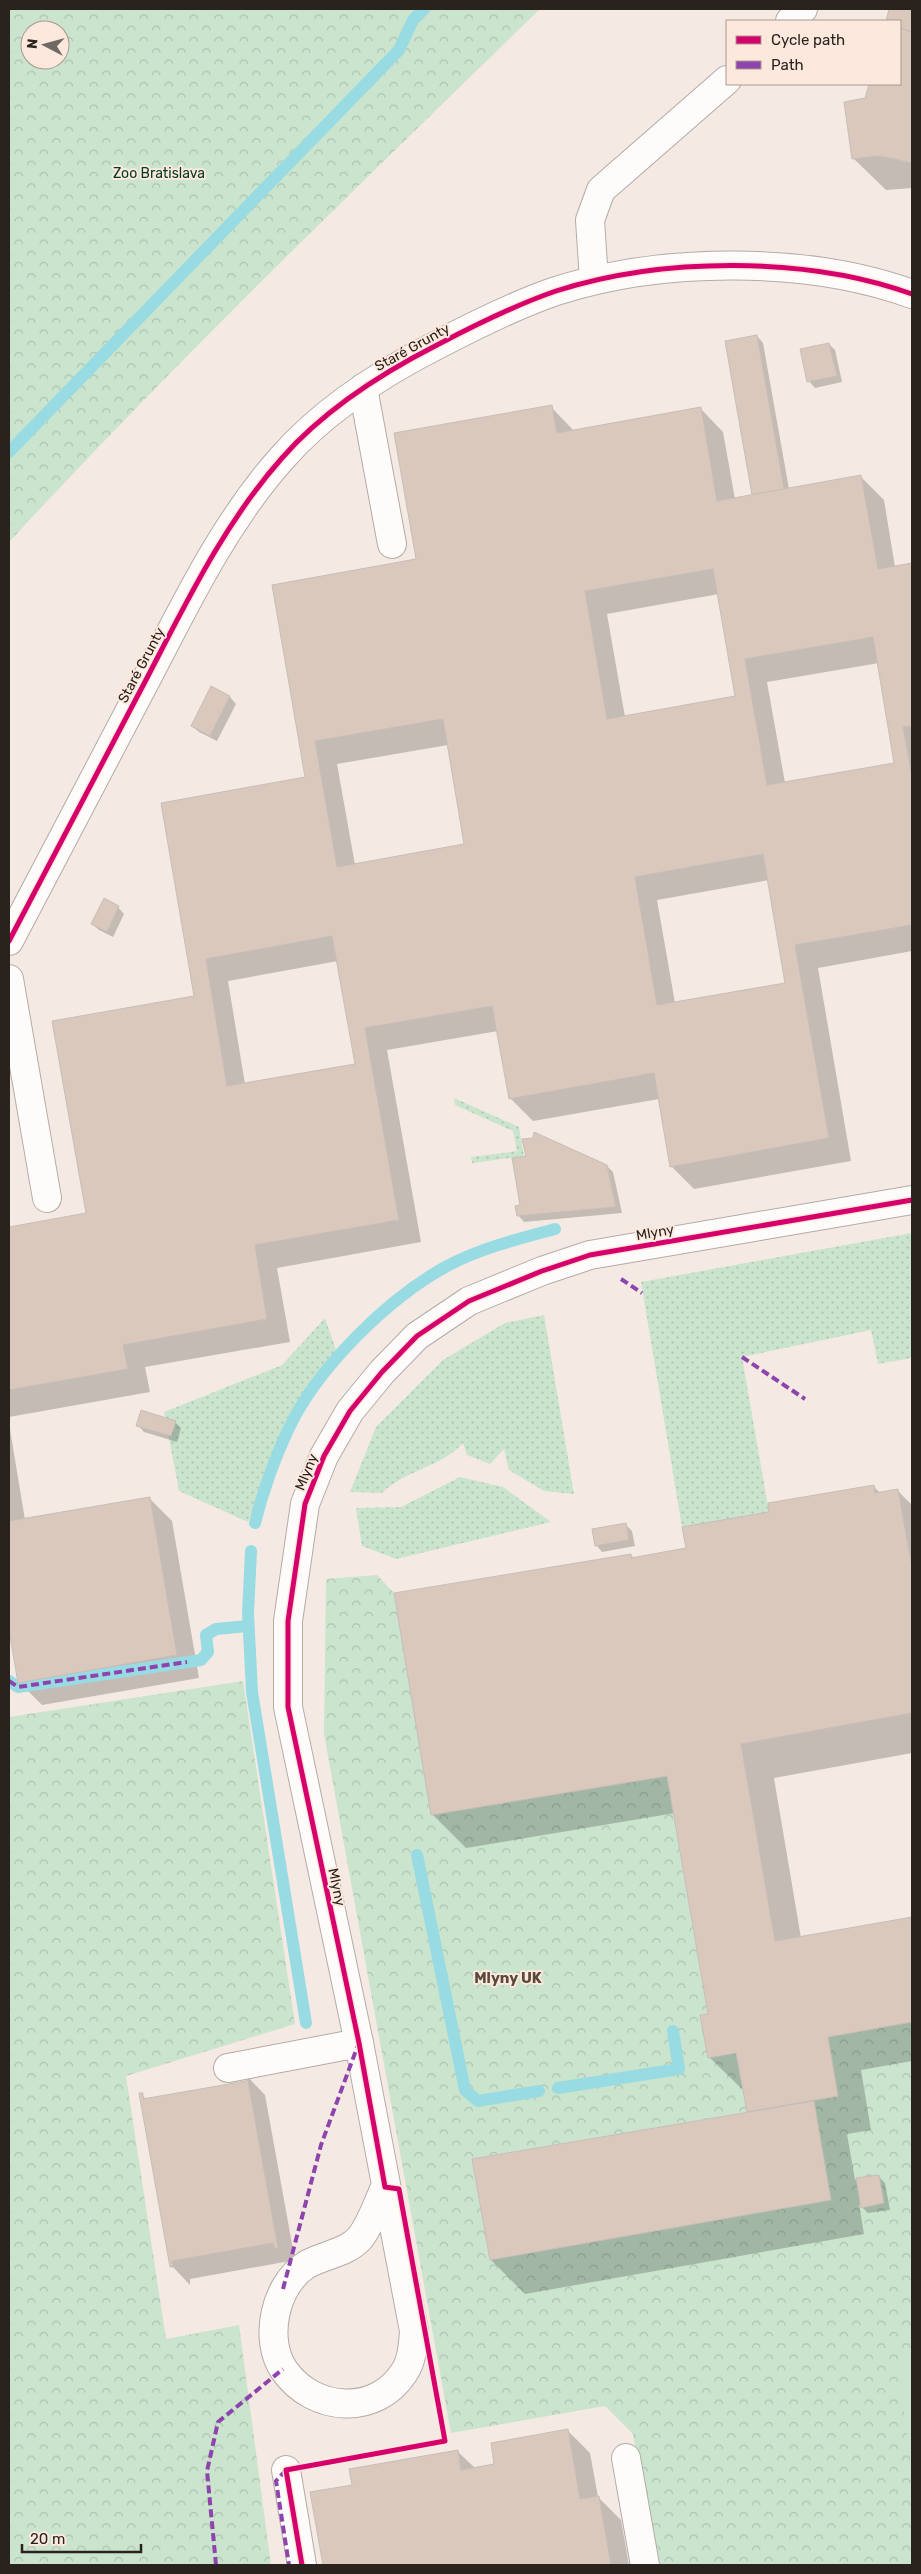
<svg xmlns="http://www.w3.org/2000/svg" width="921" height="2574" font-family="Rubik,sans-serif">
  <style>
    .grass { fill: url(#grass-dots) }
    .forest { fill: url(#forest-crowns); fill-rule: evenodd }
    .pitch { fill: #cae4cd }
    .shadow { fill: #0003; fill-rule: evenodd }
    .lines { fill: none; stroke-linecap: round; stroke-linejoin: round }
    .stream { stroke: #99dbe3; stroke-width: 12 }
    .building { fill: #dac8bc; stroke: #c6beb9; fill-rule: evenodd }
    .minor-casing { stroke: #b4aba5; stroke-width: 30 }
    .minor { stroke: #fefcfb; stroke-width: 28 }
    .quiet { stroke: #8e44ad; stroke-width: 4; stroke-dasharray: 8 4; stroke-linecap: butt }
    .cycleway-casing { stroke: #fce8dc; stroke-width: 8 }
    .cycleway { stroke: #d6006c; stroke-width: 5 }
    .labels { text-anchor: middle; stroke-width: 4; stroke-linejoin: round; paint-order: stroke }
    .park-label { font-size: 14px; fill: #023c20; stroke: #fce8dc }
    .street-label { font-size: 14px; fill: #29221d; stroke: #fce8dc }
    .neighbourhood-label { font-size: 15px; font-weight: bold; fill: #59493e; stroke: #fce8dc }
  </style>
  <defs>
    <pattern id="grass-dots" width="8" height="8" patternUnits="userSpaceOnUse" patternTransform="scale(1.25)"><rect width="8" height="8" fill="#cae4cd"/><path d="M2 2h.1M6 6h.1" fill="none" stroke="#aec3b0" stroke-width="1.8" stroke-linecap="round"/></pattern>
    <pattern id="forest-crowns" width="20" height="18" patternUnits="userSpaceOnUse" patternTransform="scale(1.25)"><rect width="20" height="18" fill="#cae4cd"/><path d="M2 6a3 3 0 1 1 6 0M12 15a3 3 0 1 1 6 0" fill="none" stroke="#aec3b0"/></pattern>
  </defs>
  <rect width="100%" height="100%" fill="#f5eae3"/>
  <!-- grass -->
  <g class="grass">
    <path d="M 454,1098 L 519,1127 L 524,1156 L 472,1163 L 471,1157 L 517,1151 L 513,1131 L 455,1105 Z"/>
    <path d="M 912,1233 L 912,1358 L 878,1364 L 871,1330 L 742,1357 L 769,1512 L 682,1527 L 641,1282 Z"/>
    <path d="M 544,1315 L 574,1494 L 544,1491 L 509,1470 L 504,1449 L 490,1464 L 467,1455 L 463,1443 C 442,1467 405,1470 382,1493 L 350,1492 L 376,1427 L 443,1360 L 505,1323 Z"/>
    <path d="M 325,1318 L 336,1350 L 285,1422 L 248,1522 L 179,1491 L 164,1412 L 282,1365 Z"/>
    <path d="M 460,1477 L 503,1487 L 551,1522 L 396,1559 L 362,1546 L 356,1508 L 401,1507 Z"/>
  </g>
  <!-- forest -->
  <g class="forest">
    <path d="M 9,9 L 540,9 C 360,184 179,358 9,542 ZM 30,30 L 60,30 L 60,60 L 30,60 Z"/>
    <path d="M 377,1575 L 394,1593 L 431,1815 L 667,1776 L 708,2014 L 701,2015 L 708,2057 L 736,2053 L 747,2112 L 472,2159 L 490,2260 L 831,2200 L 814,2101 L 838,2096 L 828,2037 L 912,2022 L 912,2565 L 656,2565 L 633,2434 L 605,2406 L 451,2433 L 324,1734 L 326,1579 Z"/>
    <path d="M 243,1681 L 295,2024 L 126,2076 L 166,2339 L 239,2325 L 271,2565 L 9,2565 L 9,1717 Z"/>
  </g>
  <!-- pitch -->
  <path class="pitch" d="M 912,2359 L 912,2471 L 897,2361 Z"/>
  <!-- shadow -->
  <g class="shadow">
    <path d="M 890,9 L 912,9 L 912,188 L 886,190 L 853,158 L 870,84 L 900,84 L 900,21 L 887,21 Z"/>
    <path d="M 757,336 L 763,343 L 789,489 L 861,477 L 884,500 L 895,567 L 912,564 L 912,951 L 818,968 L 851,1161 L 694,1189 L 671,1166 L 659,1099 L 533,1121 L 510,1098 L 498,1031 L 387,1050 L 421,1242 L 277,1268 L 290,1342 L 145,1367 L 150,1392 L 9,1417 L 9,1228 L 87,1214 L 196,997 L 162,804 L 306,778 L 273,586 L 418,560 L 551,407 L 574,431 L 701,409 L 723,432 L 735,499 L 754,496 ZM 719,594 L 737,697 L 625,717 L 607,614 ZM 879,663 L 896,764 L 785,783 L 767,682 ZM 448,745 L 466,845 L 355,865 L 337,764 ZM 769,880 L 787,984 L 675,1003 L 657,900 ZM 338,961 L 356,1065 L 245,1084 L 228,981 Z"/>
    <path d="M 829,344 L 835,350 L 842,382 L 815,388 L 809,381 Z"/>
    <path d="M 211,688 L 230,697 L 236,704 L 217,741 L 199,732 L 192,726 Z"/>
    <path d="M 118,907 L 124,914 L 113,937 L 99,930 L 92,924 Z"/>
    <path d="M 527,1157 L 607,1166 L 613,1172 L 622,1213 L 524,1222 L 518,1215 L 521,1206 Z"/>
    <path d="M 175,1422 L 181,1428 L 177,1442 L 144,1432 L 138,1425 Z"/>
    <path d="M 9,1423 L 25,1520 L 149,1498 L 172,1521 L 199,1678 L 42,1705 L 19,1682 L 9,1623 Z"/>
    <path d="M 873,1486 L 881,1494 L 898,1491 L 912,1505 L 912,1753 L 774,1778 L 801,1938 L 912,1919 L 912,2061 L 861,2070 L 871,2130 L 847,2134 L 855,2180 L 878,2176 L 885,2183 L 890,2210 L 868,2213 L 859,2204 L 864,2234 L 525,2294 L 491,2260 L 748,2113 L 744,2091 L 709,2057 L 710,2015 L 675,1813 L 466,1848 L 432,1814 L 631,1555 L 634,1558 L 688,1549 L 771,1513 Z"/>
    <path d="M 626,1525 L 632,1531 L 635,1546 L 602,1552 L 596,1545 Z"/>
    <path d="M 247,2076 L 265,2095 L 296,2266 L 290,2261 L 190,2279 L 190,2285 L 172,2266 L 141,2094 L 147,2100 L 247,2082 Z"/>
    <path d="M 567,2430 L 590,2453 L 598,2497 L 621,2520 L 629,2565 L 325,2565 L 312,2493 L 353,2486 L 457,2451 L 475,2468 L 496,2465 Z"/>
  </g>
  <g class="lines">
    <!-- stream -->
    <g class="stream">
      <path d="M 9,452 L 399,50 L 413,20 L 424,9"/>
      <path d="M 255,1523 C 263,1491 274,1460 288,1430 C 317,1368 387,1299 447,1266 C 481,1248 518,1239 555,1229"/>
      <path d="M 251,1551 L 248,1613 L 252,1692 L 306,2023"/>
      <path d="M 9,1681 L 18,1687 L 201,1660 L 208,1652 L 206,1635 L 216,1629 L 248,1626"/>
      <path d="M 417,1855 L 465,2090 L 478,2101 L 539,2091"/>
      <path d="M 558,2088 L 679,2069 L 673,2031"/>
    </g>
  </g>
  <!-- building -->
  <g class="building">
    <path d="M 889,9 L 912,9 L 912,32 L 900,28 L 900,21 L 886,21 Z"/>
    <path d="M 900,28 L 912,32 L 912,163 L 880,156 L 852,159 L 844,102 L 865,98 L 869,84 L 900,84 Z"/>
    <path d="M 757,335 L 784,489 L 752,495 L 725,341 Z"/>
    <path d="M 829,343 L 837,376 L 807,382 L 800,349 Z"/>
    <path d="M 552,405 L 557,433 L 701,407 L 717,501 L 861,475 L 878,569 L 912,563 L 912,726 L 903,727 L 912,777 L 912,925 L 795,945 L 829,1138 L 670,1167 L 654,1073 L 509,1099 L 492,1006 L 365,1028 L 399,1220 L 255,1245 L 267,1319 L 123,1345 L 128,1369 L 9,1390 L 9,1227 L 86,1213 L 52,1021 L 194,996 L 161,803 L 305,777 L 272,585 L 416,559 L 394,433 ZM 713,569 L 735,696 L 607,719 L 585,591 ZM 873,637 L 894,763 L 767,785 L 745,659 ZM 443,719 L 464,844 L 337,867 L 315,741 ZM 763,854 L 785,983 L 657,1005 L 635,877 ZM 332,936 L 355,1064 L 227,1086 L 206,959 Z"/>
    <path d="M 211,686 L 230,696 L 210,736 L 191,726 Z"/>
    <path d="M 104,898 L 119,906 L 107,932 L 91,924 Z"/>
    <path d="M 534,1132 L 607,1165 L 616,1207 L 517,1216 L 515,1206 L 520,1205 L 512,1158 L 526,1156 L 522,1139 L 533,1138 Z"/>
    <path d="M 141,1410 L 176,1421 L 171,1436 L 136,1426 Z"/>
    <path d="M 874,1485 L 875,1493 L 898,1489 L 912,1567 L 912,1713 L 741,1744 L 775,1941 L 912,1917 L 912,2022 L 828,2037 L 838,2096 L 747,2112 L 736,2053 L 708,2058 L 700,2015 L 708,2014 L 667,1776 L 431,1815 L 394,1593 L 631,1554 L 631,1558 L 686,1548 L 682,1527 L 769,1512 L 768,1503 Z"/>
    <path d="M 150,1497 L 177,1655 L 18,1683 L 9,1630 L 9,1521 Z"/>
    <path d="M 626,1523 L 629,1540 L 595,1546 L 592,1529 Z"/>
    <path d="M 244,2075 L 247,2075 L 278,2248 L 275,2249 L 273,2243 L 172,2261 L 173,2267 L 170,2267 L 139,2093 L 143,2093 L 143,2099 L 246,2081 Z"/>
    <path d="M 814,2101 L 831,2200 L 490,2260 L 472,2159 Z"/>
    <path d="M 879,2175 L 884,2203 L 861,2208 L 856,2178 Z"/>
    <path d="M 568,2429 L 580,2499 L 599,2496 L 611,2565 L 323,2565 L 310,2492 L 352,2485 L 349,2469 L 458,2450 L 461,2470 L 494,2464 L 491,2443 Z"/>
  </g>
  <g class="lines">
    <!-- minor casing -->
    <g class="minor-casing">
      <g id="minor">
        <path d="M 790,21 L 803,9"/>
        <path d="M 594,280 L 590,220 L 601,190 L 727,80"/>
        <path d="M 363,388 L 392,544"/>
        <path d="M 9,941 C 55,852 102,764 148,676 C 187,601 225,522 282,458 C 324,410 380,374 437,345 C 475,325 515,305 556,291 C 662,257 807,256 912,294"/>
        <path d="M 9,979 L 47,1198"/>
        <path d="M 228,2068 L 359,2043"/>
        <path d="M 385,2187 C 378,2203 371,2224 360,2238 C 347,2253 323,2255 306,2265 C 275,2285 263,2339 284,2370 C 313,2412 377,2417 405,2371 C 412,2360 413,2345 414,2331 L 359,2043 L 288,1707 L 288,1621 L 305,1504 L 324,1456 L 350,1411 L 382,1372 L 417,1336 L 469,1301 L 542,1271 L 590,1255 L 912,1200"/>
        <path d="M 626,2458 L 645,2565"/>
        <path d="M 286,2470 L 302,2565"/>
      </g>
    </g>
    <!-- minor -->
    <use href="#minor" class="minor"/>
    <!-- quiet -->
    <g class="quiet">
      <path d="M 621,1279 L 642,1293"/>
      <path d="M 742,1357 L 805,1399"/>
      <path d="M 9,1681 L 18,1687 L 187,1662"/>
      <path d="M 283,2289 L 321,2145 L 358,2045"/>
      <path d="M 286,2470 L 276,2481 L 289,2565"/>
      <path d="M 216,2565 L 207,2471 L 218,2422 L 283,2369"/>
    </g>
    <!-- cycleway casing -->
    <g class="cycleway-casing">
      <g id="cycleway">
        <path d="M 9,941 C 55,852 102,764 148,676 C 187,601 225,522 282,458 C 324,410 380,374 437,345 C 475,325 515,305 556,291 C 662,257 807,256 912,294"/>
        <path d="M 302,2565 L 286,2470 L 445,2441 L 399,2189 L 385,2187 L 359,2043 L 288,1707 L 288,1621 L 305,1504 L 324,1456 L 350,1411 L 382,1372 L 417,1336 L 469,1301 L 542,1271 L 590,1255 L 912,1200"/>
      </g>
    </g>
    <!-- cycleway -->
    <use href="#cycleway" class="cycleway"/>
  </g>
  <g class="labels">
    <!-- park labels -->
    <g class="park-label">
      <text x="159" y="178">Zoo Bratislava</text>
    </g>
    <!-- street labels -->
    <g class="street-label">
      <text transform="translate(412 347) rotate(-29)" y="5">Staré Grunty</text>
      <text transform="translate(141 665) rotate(-62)" y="5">Staré Grunty</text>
      <text transform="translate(655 1232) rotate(-10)" y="5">Mlyny</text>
      <text transform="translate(306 1472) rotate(-68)" y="5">Mlyny</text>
      <text transform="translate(337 1887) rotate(78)" y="5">Mlyny</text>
    </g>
    <!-- neighbourhood labels -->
    <g class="neighbourhood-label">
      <text x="508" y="1983">Mlyny UK</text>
    </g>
  </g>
  <!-- border -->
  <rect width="921" height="2574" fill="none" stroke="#29221d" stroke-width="20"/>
  <!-- legend -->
  <rect x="726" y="20" width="175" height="65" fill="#fce8dc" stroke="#a89990"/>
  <rect x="736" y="36" width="25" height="8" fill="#d6006c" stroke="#a89990"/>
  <text x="771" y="45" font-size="15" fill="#29221d">Cycle path</text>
  <rect x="736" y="61" width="25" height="8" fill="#8e44ad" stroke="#a89990"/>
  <text x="771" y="70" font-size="15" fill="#29221d">Path</text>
  <!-- north arrow -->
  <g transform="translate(45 45) rotate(276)"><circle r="24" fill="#fce8dc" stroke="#a89990"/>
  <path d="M0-4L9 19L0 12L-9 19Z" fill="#706862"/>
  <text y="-8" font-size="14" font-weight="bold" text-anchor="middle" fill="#29221d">N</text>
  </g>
  <!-- scale -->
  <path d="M22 2544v8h119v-8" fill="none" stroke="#29221d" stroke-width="2.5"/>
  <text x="30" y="2544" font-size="15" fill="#29221d" stroke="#fce8dc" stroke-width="4" paint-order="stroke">20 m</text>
</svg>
